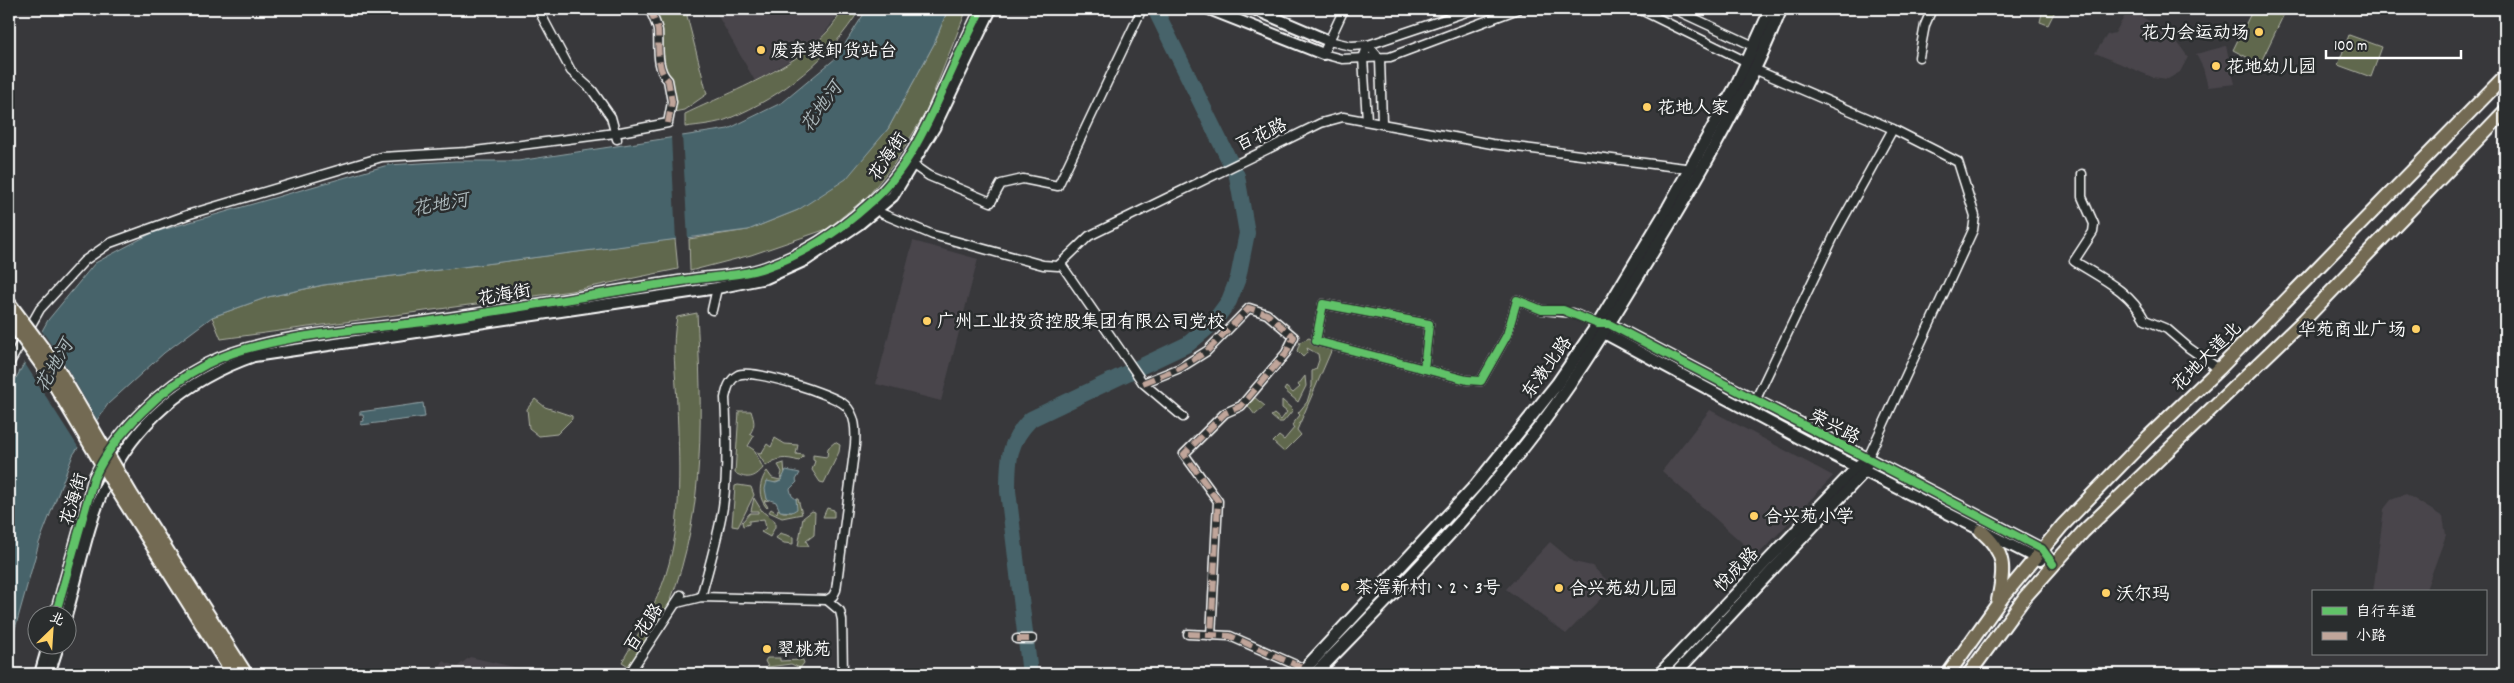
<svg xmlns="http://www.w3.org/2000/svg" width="2514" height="683" font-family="Dekko,'LXGW WenKai TC',sans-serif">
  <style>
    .built { fill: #49454b }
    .green { fill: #60674d; stroke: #b0b3a6 }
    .water { fill: #47646a; stroke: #91a2a6 }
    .pier { fill: #38383b }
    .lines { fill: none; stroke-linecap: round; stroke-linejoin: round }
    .river { stroke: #47646a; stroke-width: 16 }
    .minor-casing { stroke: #fff; stroke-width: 11 }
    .tertiary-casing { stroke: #fff; stroke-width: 14 }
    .secondary-casing { stroke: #fff; stroke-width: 15 }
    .primary-casing { stroke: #fff; stroke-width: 16 }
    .minor { stroke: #2a2d2e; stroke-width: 8 }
    .tertiary { stroke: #2a2d2e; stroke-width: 10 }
    .secondary { stroke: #2a2d2e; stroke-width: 11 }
    .primary { stroke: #736b52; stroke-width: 12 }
    .primary-bridge-casing { stroke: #fff; stroke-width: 16; stroke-linecap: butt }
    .primary-bridge { stroke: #736b52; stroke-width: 12 }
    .quiet { stroke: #c0a59a; stroke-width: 6; stroke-dasharray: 12 6; stroke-linecap: butt }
    .cycleway-casing { stroke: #2a2d2e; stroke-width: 11 }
    .cycleway { stroke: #61c268; stroke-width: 8 }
    .poi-dot { fill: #ffd166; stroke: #2a2d2e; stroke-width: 2 }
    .labels { text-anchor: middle; stroke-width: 5; stroke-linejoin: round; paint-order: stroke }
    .poi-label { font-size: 18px; fill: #fff; stroke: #2a2d2e; text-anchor: start }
    .street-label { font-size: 18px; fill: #fff; stroke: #2a2d2e }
    .water-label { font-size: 19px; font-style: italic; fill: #acb9bc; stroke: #2a2d2e }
  </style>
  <rect width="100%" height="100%" fill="#38383b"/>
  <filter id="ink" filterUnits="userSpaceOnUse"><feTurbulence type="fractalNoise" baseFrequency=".02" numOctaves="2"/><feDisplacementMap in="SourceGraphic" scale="10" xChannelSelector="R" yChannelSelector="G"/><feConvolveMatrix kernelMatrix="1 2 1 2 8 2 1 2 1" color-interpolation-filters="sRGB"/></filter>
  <g filter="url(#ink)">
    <!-- built -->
    <g class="built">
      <path d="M 714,9 L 842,9 L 816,45 L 755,81 Z"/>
      <path d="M 2128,10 L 2159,26 L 2175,39 L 2188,57 L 2180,72 L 2168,79 L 2152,77 L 2095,53 L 2107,35 L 2115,33 Z"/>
      <path d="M 2226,46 L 2235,84 L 2208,87 L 2203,68 L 2196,54 Z"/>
      <path d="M 913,241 L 978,259 L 941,401 L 876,384 Z"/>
      <path d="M 1710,410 L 1833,476 L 1757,556 L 1662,471 Z"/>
      <path d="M 2406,494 L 2443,517 L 2446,535 L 2425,592 L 2373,592 L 2384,509 L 2391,500 Z"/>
      <path d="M 1550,542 L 1574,562 L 1592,566 L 1613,586 L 1566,634 L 1506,589 Z"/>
      <path d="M 470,657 L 518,668 L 522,674 L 436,674 L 443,661 L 457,667 Z"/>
    </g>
    <!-- green -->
    <g class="green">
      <path d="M 654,9 L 694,9 L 687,16 L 707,94 L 684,110 L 674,112 L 672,77 L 666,74 L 660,27 Z"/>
      <path d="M 842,9 L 860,9 C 831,57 782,97 730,118 C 717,124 699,125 685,127 L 685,114 C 730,92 823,58 842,9 Z"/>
      <path d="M 948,9 L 967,9 L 925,114 L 894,164 L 868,196 L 827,229 L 751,255 L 690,271 L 689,239 L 748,230 L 798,210 L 888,129 L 934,44 Z"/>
      <path d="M 2043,9 L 2056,9 L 2048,25 L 2040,22 Z"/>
      <path d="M 2253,9 L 2273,9 L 2284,14 L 2260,64 L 2233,50 Z"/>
      <path d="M 2349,35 L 2382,47 L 2371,77 L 2338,65 Z"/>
      <path d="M 675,239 L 678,269 L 571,291 L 221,339 L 212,317 L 268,297 L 324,285 Z"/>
      <path d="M 697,313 C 702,411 706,509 670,602 C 661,625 645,647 633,669 L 622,662 C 638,634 656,605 666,574 C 683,521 679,459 677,404 C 676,374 671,346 677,317 Z"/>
      <path d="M 1309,338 L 1332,349 L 1297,430 L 1301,435 L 1284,452 L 1273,442 L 1279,436 L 1284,440 L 1294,428 L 1292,425 L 1300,415 L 1298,413 L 1307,402 L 1312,386 L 1312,371 L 1316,369 L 1319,360 L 1318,354 L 1307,348 L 1308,351 L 1303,357 L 1297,351 L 1300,342 Z"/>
      <path d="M 1305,376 L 1306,386 L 1298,402 L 1284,390 L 1286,387 L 1293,393 L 1300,387 L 1298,385 Z"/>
      <path d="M 1254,397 L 1265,406 L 1255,415 L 1248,406 Z"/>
      <path d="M 535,399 L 545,407 L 572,416 L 572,419 L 557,434 L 539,436 L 529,428 L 527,409 Z"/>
      <path d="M 1282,400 L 1293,410 L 1283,422 L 1278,422 L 1271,416 L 1274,414 L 1281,420 L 1287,412 L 1282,408 Z"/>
      <path d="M 739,411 L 751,411 C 754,421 756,424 750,434 L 754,436 L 748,446 L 754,450 L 763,468 C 755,478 747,480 735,473 Z"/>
      <path d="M 775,438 L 785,444 L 798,445 L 796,454 L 803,455 L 803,457 L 799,461 C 786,457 777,457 766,466 L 757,452 L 761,454 L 767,444 L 771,447 Z"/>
      <path d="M 835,442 L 840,445 L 839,452 L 824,483 L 820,482 L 812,470 L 815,461 L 813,460 L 813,455 L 827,457 L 828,448 Z"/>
      <path d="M 784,463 L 785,476 L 782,481 L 772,483 L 767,499 L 769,500 L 764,501 L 768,507 L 767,508 C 757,497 759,482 767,471 L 772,478 L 780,480 L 782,472 L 778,465 Z"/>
      <path d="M 738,485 L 751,487 L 754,495 L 738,527 L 732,526 L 735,486 Z"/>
      <path d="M 754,498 L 762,511 L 775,521 L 775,527 L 770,537 L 761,532 L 766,528 L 764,519 L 749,521 L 749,524 L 743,526 L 742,522 L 750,513 L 758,513 L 758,511 L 751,511 Z"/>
      <path d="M 796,499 L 798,499 L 802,514 L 782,518 L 769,512 L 771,509 L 777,513 L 778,509 L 783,512 L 792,512 L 796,507 Z"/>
      <path d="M 827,508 L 834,510 L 834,517 L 823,517 Z"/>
      <path d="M 812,511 L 815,512 L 814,535 L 806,541 L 809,546 L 798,546 L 803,518 Z"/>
      <path d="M 780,533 L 793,537 L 793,544 L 784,543 L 776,538 Z"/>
      <path d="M 767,658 L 780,658 L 780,661 L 803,660 L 804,663 L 800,668 L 791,664 L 768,667 L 765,661 Z"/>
    </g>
    <!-- water -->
    <g class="water">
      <path d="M 867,9 L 948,9 L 934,44 L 888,129 L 846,179 L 798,210 L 748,230 L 323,285 L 268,297 L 212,317 L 164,353 L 108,404 L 73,455 L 39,543 L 9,650 L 9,391 L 48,320 L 95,263 L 152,233 L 388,165 L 455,161 L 518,161 L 728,129 L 783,102 L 836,58 Z"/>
      <path d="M 423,403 L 425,417 L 361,425 L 361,422 L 364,421 L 363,415 L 360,415 L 360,412 Z"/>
      <path d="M 786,470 L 800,473 L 796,480 L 797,482 L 790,489 L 792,496 L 796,499 L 797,509 L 792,512 L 780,511 L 776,502 L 767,499 L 765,489 L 767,481 L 776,483 L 781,481 Z"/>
    </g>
    <!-- pier -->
    <g class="pier">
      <path d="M 682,134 L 688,240 L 676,242 L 671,136 Z"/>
      <path d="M 40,328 L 66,366 L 99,423 L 80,450 L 22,359 Z"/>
    </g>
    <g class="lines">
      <!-- river -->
      <path class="river" d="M 1030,674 L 1008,491 C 1008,459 1008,442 1031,419 L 1188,344 L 1213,323 L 1229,301 L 1238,278 L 1247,233 L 1237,176 L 1155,9"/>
      <!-- minor casing -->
      <g class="minor-casing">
        <g id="minor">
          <path d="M 538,9 L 571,71 L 592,90 L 611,117 L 617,139"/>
          <path d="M 1344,9 L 1323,54 L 1342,59 L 1390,57 L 1518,9"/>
          <path d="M 1639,9 L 1747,62 L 1754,69 L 1893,129 L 1958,162 L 1975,216 L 1973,230 L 1867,460"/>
          <path d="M 1674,9 L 1756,47"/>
          <path d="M 1329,41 L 1351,46 L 1368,45 L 1475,9"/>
          <path d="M 1368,45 L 1380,59 L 1382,123"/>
          <path d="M 1919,57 L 1925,25 L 1932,9"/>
          <path d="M 1367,120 L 1363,58 L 1368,45"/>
          <path d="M 913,165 L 929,176 L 991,202 L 1001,184 L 1023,179 L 1058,186 L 1142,9"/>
          <path d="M 2082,174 L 2082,197 L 2094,224 L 2093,232 L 2074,261 C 2101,278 2130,291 2145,320 L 2167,329 L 2189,348 L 2219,369"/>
          <path d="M 872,207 L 883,214 L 933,235 L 1043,265 L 1058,266 L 1089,236 L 1321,123 L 1343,117 L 1492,144 L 1693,169"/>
          <path d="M 1061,264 L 1143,383 L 1183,417"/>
          <path d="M 712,310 L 717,288"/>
          <path d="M 9,364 L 40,309 L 84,261 L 110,243 L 190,214 L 382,157 L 467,152 L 615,133 L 668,123 L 672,102 L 668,80 C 656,70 659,45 658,31 C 657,24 652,16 650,9"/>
          <path d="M 1424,369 L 1429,324 L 1323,304 L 1316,341 L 1467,380 L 1481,381 L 1507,335 L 1517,300 L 1542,310 L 1573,313 L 1598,324"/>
          <path d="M 1143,383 L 1180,368 L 1207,351 L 1249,308 L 1267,314 L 1294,337 L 1286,353 L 1241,406 L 1225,413 L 1184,454 L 1218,501 L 1211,636"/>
          <path d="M 1755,401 L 1837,230 L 1893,129"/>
          <path d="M 827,600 L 840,611 L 842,620 L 843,674"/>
          <path d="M 677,603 L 701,597 C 709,567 718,537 723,507 C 728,472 727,433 725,398 C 727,389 729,380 738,375 C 751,368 833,394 845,405 C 856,415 856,431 855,445 L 836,590 L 833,596 L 827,600 L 701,597"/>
          <path d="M 1188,634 L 1230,636 L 1305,669"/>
          <path d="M 1017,639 L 1032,639"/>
          <path d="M 629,674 L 681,595"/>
        </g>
      </g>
      <!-- tertiary casing -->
      <g class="tertiary-casing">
        <g id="tertiary">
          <path d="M 1209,9 L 1323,54"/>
          <path d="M 1254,9 L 1329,41"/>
          <path d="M 1601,324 L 1609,324 L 1630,335 L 2042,549 L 2053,564"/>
          <path d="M 1599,326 L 1604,333 L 1803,440 L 2040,560"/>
          <path d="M 55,616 L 94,478 C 115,432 162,387 207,364 C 263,335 360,330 424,322 C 510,310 596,294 682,281 C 710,276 739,277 767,267 C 804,254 839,231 868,205 C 910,170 931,116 953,68 C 962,48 972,28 981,9"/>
          <path d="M 66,616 C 78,576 88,521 106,484 C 136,421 188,379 254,356 L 717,288 L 766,278 L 806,260 L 859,224 L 893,196 L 934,128 L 991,9"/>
          <path d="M 40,674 L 48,646"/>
          <path d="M 49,674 L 58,646"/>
          <path d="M 1659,674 L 1860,464"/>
          <path d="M 1675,674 L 1865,471 L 1866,466"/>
        </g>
      </g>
      <!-- secondary casing -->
      <g class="secondary-casing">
        <g id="secondary">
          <path d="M 1300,674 L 1476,485 L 1557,384 L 1598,324 L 1668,208 L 1736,86 L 1771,9"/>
          <path d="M 1315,674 C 1387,600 1462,526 1526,444 C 1569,390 1604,332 1640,273 C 1692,188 1744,101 1781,9"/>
        </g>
      </g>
      <!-- primary casing -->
      <g class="primary-casing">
        <g id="primary">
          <path d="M 1981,531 C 2006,553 2005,568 1998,600"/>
          <path d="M 1948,674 L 2002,598 L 2062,526 L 2149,436 L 2219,369 L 2505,76"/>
          <path d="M 1969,674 L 2025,597 L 2083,532 L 2304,320 L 2505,111"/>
        </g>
      </g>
      <!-- minor -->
      <use href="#minor" class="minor"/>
      <!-- tertiary -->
      <use href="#tertiary" class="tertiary"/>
      <!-- secondary -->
      <use href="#secondary" class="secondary"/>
      <!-- primary -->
      <use href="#primary" class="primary"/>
      <!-- primary-bridge casing -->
      <g class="primary-bridge-casing">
        <g id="primary-bridge">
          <path d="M 9,303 L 56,366 L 131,494 L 246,674"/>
          <path d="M 9,319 L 47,372 L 116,488 L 233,674"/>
        </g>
      </g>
      <!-- primary-bridge -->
      <use href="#primary-bridge" class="primary-bridge"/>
      <!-- quiet -->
      <g class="quiet">
        <path d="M 650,9 C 652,16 657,24 658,31 C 659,45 656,70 668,80 L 672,102 L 668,123"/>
        <path d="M 1143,383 L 1180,368 L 1207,351 L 1249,308 L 1267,314 L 1294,337 L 1286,353 L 1241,406 L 1225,413 L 1184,454 L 1218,501 L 1211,636"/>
        <path d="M 1188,634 L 1230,636 L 1305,669"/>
        <path d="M 1017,639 L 1032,639"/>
      </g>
      <!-- cycleway casing -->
      <g class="cycleway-casing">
        <g id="cycleway">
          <path d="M 1424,369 L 1429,324 L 1323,304 L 1316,341 L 1467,380 L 1481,381 L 1507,335 L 1517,300 L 1542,310 L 1563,310 L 1598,324 L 1609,324 L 2042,549 L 2053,564"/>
          <path d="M 55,616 L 94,478 C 115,432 162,387 207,364 C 263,335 360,330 424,322 C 510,310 596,294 682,281 C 710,276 739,277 767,267 C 804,254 839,231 868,205 C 910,170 931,116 953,68 C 962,48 972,28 981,9"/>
        </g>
      </g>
      <!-- cycleway -->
      <use href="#cycleway" class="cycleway"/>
    </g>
  </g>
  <!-- markers -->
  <g class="poi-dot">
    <circle cx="2259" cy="32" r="5"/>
    <circle cx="761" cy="50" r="5"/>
    <circle cx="2216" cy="66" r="5"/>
    <circle cx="1647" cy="107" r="5"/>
    <circle cx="927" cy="321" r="5"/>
    <circle cx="2416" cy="329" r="5"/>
    <circle cx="1754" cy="516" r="5"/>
    <circle cx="1345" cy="587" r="5"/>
    <circle cx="1559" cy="588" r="5"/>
    <circle cx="2106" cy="593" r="5"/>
    <circle cx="767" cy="649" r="5"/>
  </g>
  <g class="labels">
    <!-- poi labels -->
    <g class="poi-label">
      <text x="2249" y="38" text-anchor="end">花力会运动场</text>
      <text x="771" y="56">废弃装卸货站台</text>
      <text x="2226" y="72">花地幼儿园</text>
      <text x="1657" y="113">花地人家</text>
      <text x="937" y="327">广州工业投资控股集团有限公司党校</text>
      <text x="2406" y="335" text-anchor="end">华苑商业广场</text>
      <text x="1764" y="522">合兴苑小学</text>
      <text x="1355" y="593">茶滘新村1、2、3号</text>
      <text x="1569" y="594">合兴苑幼儿园</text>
      <text x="2116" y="599">沃尔玛</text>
      <text x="777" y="655">翠桃苑</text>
    </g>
    <!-- street labels -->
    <g class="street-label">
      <text transform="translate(1261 134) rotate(-25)" y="6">百花路</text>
      <text transform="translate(887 156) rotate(-56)" y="6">花海街</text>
      <text transform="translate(504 294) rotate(-10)" y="6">花海街</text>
      <text transform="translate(2206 356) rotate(-45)" y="6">花地大道北</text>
      <text transform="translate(1546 367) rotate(-54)" y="6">东漖北路</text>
      <text transform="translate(1835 426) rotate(28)" y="6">荣兴路</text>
      <text transform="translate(73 499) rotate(-73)" y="6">花海街</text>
      <text transform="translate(1736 569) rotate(-46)" y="6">悦成路</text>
      <text transform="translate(643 627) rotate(-56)" y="6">百花路</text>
    </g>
    <!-- water labels -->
    <g class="water-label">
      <text transform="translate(820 106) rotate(-54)" y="7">花地河</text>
      <text transform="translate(440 203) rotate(-10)" y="7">花地河</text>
      <text transform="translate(53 365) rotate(-60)" y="7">花地河</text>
    </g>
  </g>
  <!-- margin -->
  <rect width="2514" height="683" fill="none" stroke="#2a2d2e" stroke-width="30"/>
  <rect x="15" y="15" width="2484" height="653" fill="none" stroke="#fff" stroke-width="2" filter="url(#ink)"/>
  <!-- legend -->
  <rect x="2312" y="590" width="175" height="65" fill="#2a2d2e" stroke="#7f8182"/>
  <rect x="2322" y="607" width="25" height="8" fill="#61c268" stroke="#7f8182"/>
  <text x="2356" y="616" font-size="15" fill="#ffffff">自行车道</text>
  <rect x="2322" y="632" width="25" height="8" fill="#c0a59a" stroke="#7f8182"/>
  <text x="2356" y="640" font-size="15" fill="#ffffff">小路</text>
  <!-- north arrow -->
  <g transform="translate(52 630) rotate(25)"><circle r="24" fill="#2a2d2e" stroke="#7f8182"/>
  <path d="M0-4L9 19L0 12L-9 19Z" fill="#ffd166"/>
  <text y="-8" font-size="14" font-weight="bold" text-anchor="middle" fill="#ffffff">北</text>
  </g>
  <!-- scale -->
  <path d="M2326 50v8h135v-8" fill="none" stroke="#ffffff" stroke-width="2.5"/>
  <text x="2334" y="50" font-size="15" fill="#ffffff" stroke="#2a2d2e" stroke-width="4" paint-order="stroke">100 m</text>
</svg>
